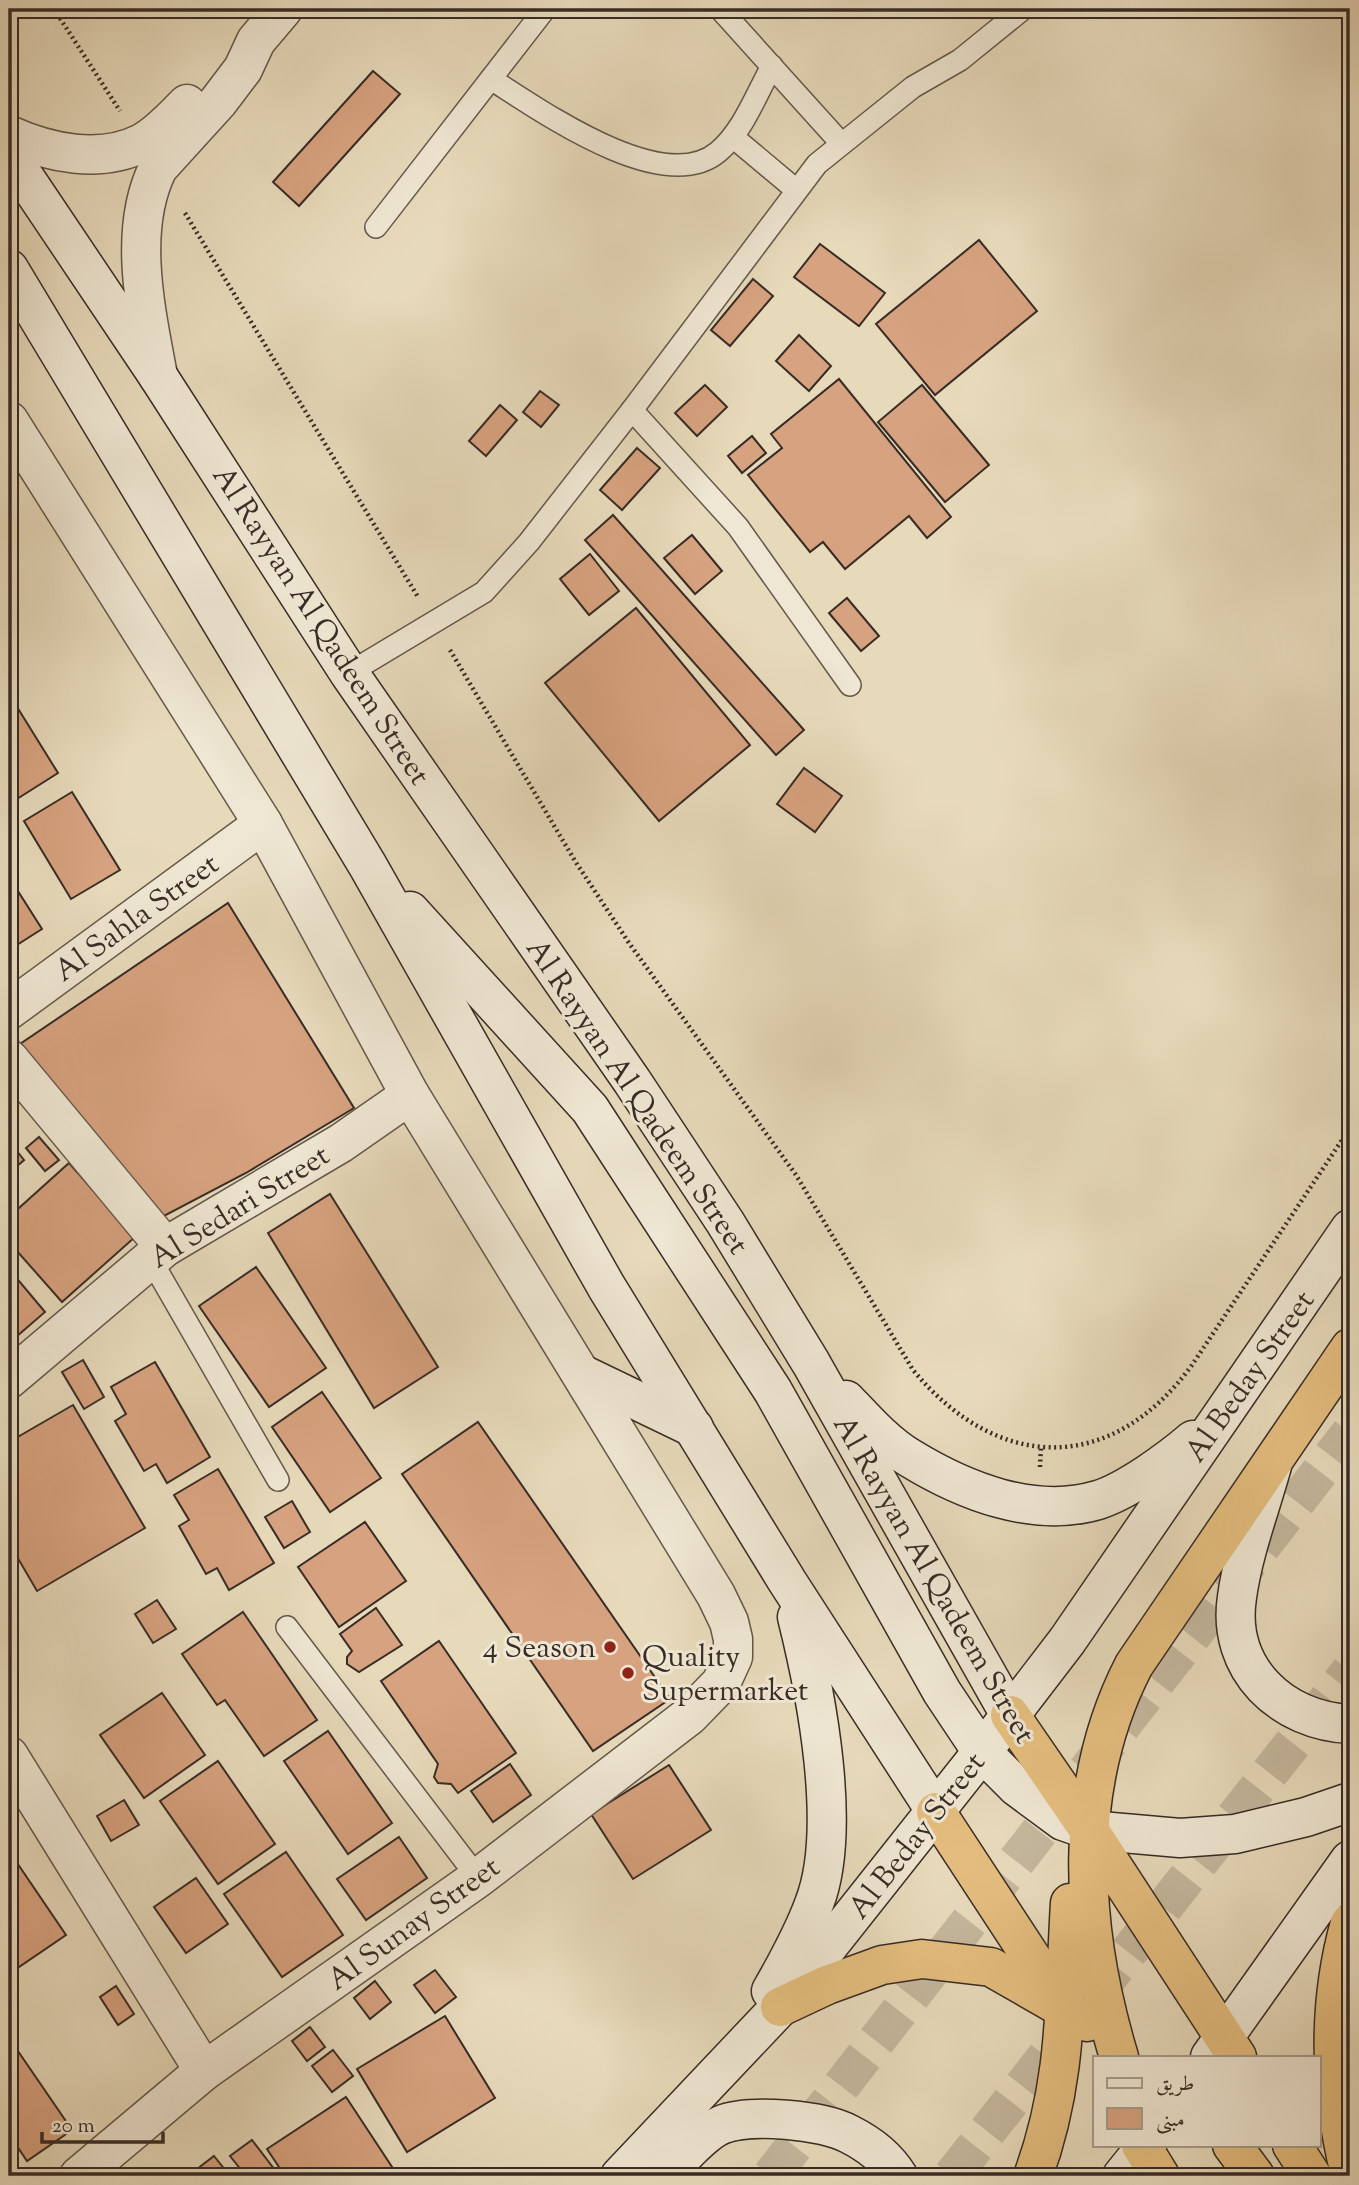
<svg xmlns="http://www.w3.org/2000/svg" width="1359" height="2185" font-family="'Sorts Mill Goudy',Amiri,serif">
  <style>
    .building { fill: #d7a27f; stroke: #382c26; stroke-width: 2 }
    .lines { fill: none; stroke-linecap: round; stroke-linejoin: round }
    .highway-tunnel { stroke: #c4b79d; stroke-width: 38; stroke-dasharray: 38 19; stroke-linecap: butt }
    .lane-casing { stroke: #64584b; stroke-width: 24 }
    .street-casing { stroke: #64584b; stroke-width: 41 }
    .secondary-casing { stroke: #382c26; stroke-width: 41 }
    .highway-casing { stroke: #382c26; stroke-width: 41 }
    .path { stroke: #382c26; stroke-width: 4.5; stroke-dasharray: 2 3.5; stroke-linecap: butt }
    .lane { stroke: #efe7d3; stroke-width: 21 }
    .street { stroke: #efe7d3; stroke-width: 38 }
    .secondary { stroke: #efe7d3; stroke-width: 38 }
    .highway { stroke: #e4bd7e; stroke-width: 38 }
    .poi-dot { fill: #8f2418; stroke: #efe7d3; stroke-width: 2.5 }
    .labels { text-anchor: middle; stroke-width: 6; stroke-linejoin: round; paint-order: stroke }
    .street-label { font-size: 30px; fill: #382c26; stroke: #efe7d3 }
    .poi-label { font-size: 30px; fill: #382c26; stroke: #efe7d3; text-anchor: end }
  </style>
  <rect width="100%" height="100%" fill="#e7dabb"/>
  <filter id="stains"><feTurbulence type="fractalNoise" baseFrequency=".00286" numOctaves="4"/><feColorMatrix values="0 0 0 0 .2 0 0 0 0 .09 0 0 0 0 .02 0 0 0 .5 -.17"/></filter>
  <radialGradient id="worn" r=".72"><stop offset=".6" stop-color="#630" stop-opacity="0"/><stop offset="1" stop-color="#630" stop-opacity=".3"/></radialGradient>
  <!-- building -->
  <g class="building">
    <path d="M 373,71 L 400,94 L 299,206 L 273,182 Z"/>
    <path d="M 979,240 L 1037,311 L 935,395 L 876,324 Z"/>
    <path d="M 820,244 L 885,293 L 859,326 L 794,277 Z"/>
    <path d="M 753,279 L 773,296 L 730,346 L 711,330 Z"/>
    <path d="M 799,335 L 831,366 L 809,391 L 776,361 Z"/>
    <path d="M 839,379 L 951,517 L 927,538 L 909,516 L 845,569 L 823,542 L 810,552 L 748,475 L 782,448 L 771,434 Z"/>
    <path d="M 705,385 L 727,407 L 697,436 L 675,413 Z"/>
    <path d="M 922,385 L 989,465 L 945,502 L 878,422 Z"/>
    <path d="M 540,391 L 559,405 L 541,427 L 523,412 Z"/>
    <path d="M 500,405 L 517,420 L 486,456 L 469,441 Z"/>
    <path d="M 752,436 L 766,453 L 742,473 L 728,456 Z"/>
    <path d="M 637,448 L 660,468 L 622,510 L 600,490 Z"/>
    <path d="M 613,515 L 804,730 L 776,755 L 585,540 Z"/>
    <path d="M 692,535 L 722,571 L 695,594 L 664,558 Z"/>
    <path d="M 590,554 L 619,591 L 589,615 L 560,579 Z"/>
    <path d="M 847,598 L 879,636 L 861,651 L 829,613 Z"/>
    <path d="M 636,608 L 750,745 L 659,821 L 545,683 Z"/>
    <path d="M 9,694 L 58,773 L 9,804 Z"/>
    <path d="M 804,768 L 842,796 L 815,832 L 777,804 Z"/>
    <path d="M 72,792 L 120,870 L 71,899 L 24,821 Z"/>
    <path d="M 9,877 L 42,929 L 9,950 Z"/>
    <path d="M 228,903 L 354,1108 L 246,1173 L 162,1217 L 20,1044 Z"/>
    <path d="M 39,1137 L 59,1160 L 45,1171 L 26,1148 Z"/>
    <path d="M 9,1141 L 24,1160 L 9,1173 Z"/>
    <path d="M 69,1163 L 135,1237 L 62,1302 L 9,1242 L 9,1217 Z"/>
    <path d="M 330,1194 L 438,1367 L 374,1408 L 268,1233 Z"/>
    <path d="M 256,1267 L 326,1368 L 269,1407 L 199,1306 Z"/>
    <path d="M 9,1269 L 45,1312 L 9,1343 Z"/>
    <path d="M 83,1360 L 104,1397 L 84,1409 L 62,1372 Z"/>
    <path d="M 155,1362 L 210,1457 L 167,1483 L 156,1464 L 144,1471 L 115,1421 L 126,1414 L 111,1387 Z"/>
    <path d="M 322,1392 L 381,1478 L 330,1512 L 272,1427 Z"/>
    <path d="M 73,1405 L 145,1528 L 37,1591 L 9,1543 L 9,1442 Z"/>
    <path d="M 478,1422 L 670,1699 L 593,1751 L 402,1474 Z"/>
    <path d="M 218,1469 L 274,1563 L 229,1590 L 217,1568 L 206,1574 L 179,1526 L 189,1520 L 174,1495 Z"/>
    <path d="M 292,1501 L 310,1532 L 284,1548 L 265,1517 Z"/>
    <path d="M 365,1522 L 406,1581 L 339,1627 L 298,1567 Z"/>
    <path d="M 157,1600 L 176,1629 L 153,1643 L 135,1614 Z"/>
    <path d="M 376,1608 L 402,1645 L 359,1672 L 347,1664 L 347,1657 L 352,1651 L 340,1634 Z"/>
    <path d="M 243,1612 L 317,1720 L 264,1756 L 225,1700 L 217,1705 L 182,1654 Z"/>
    <path d="M 439,1641 L 516,1753 L 458,1793 L 451,1784 L 438,1783 L 434,1777 L 438,1764 L 381,1681 Z"/>
    <path d="M 162,1693 L 205,1755 L 144,1798 L 100,1735 Z"/>
    <path d="M 328,1731 L 392,1823 L 348,1854 L 284,1761 Z"/>
    <path d="M 218,1761 L 275,1844 L 218,1884 L 160,1801 Z"/>
    <path d="M 510,1764 L 531,1795 L 493,1822 L 471,1791 Z"/>
    <path d="M 669,1765 L 711,1830 L 633,1879 L 591,1814 Z"/>
    <path d="M 124,1800 L 139,1825 L 111,1841 L 97,1816 Z"/>
    <path d="M 399,1837 L 427,1878 L 366,1920 L 337,1879 Z"/>
    <path d="M 9,1851 L 66,1935 L 16,1969 L 9,1959 Z"/>
    <path d="M 286,1852 L 343,1935 L 282,1977 L 224,1894 Z"/>
    <path d="M 196,1878 L 228,1924 L 186,1953 L 154,1907 Z"/>
    <path d="M 435,1970 L 456,1997 L 435,2013 L 414,1985 Z"/>
    <path d="M 375,1981 L 391,2002 L 370,2019 L 354,1998 Z"/>
    <path d="M 116,1986 L 134,2014 L 118,2025 L 100,1997 Z"/>
    <path d="M 445,2016 L 495,2098 L 407,2152 L 357,2069 Z"/>
    <path d="M 310,2027 L 325,2047 L 307,2061 L 292,2041 Z"/>
    <path d="M 9,2038 L 72,2130 L 27,2161 L 9,2134 Z"/>
    <path d="M 333,2050 L 353,2076 L 332,2092 L 312,2066 Z"/>
    <path d="M 346,2097 L 398,2176 L 285,2176 L 267,2149 Z"/>
    <path d="M 252,2140 L 278,2174 L 275,2176 L 246,2176 L 230,2156 Z"/>
    <path d="M 214,2156 L 230,2176 L 188,2176 Z"/>
  </g>
  <g class="lines">
    <!-- highway-tunnel -->
    <g class="highway-tunnel">
      <path d="M 771,2176 L 1350,1433"/>
      <path d="M 952,2176 L 1350,1671"/>
    </g>
    <!-- lane casing -->
    <g class="lane-casing">
      <g id="lane">
        <path d="M 720,9 L 840,142"/>
        <path d="M 491,79 C 540,110 663,198 718,152 C 743,131 756,95 772,66"/>
        <path d="M 733,137 L 795,189"/>
        <path d="M 376,227 L 545,9"/>
        <path d="M 632,410 L 738,527 L 850,685"/>
        <path d="M 349,673 L 484,592 L 529,542 L 632,410 L 817,164 L 913,87 L 960,60 L 1023,9"/>
        <path d="M 151,1260 L 278,1480"/>
        <path d="M 287,1627 L 478,1878"/>
      </g>
    </g>
    <!-- street casing -->
    <g class="street-casing">
      <g id="street">
        <path d="M 9,135 C 49,153 100,164 142,143 C 159,134 174,117 187,104"/>
        <path d="M 158,376 C 146,311 127,230 158,168 L 218,102 L 243,69 L 256,41 L 283,9"/>
        <path d="M 9,421 L 263,824 L 410,1095 L 716,1595 L 729,1622 L 733,1639 L 733,1657 L 721,1683 L 689,1716 L 478,1878 L 204,2071 L 79,2176"/>
        <path d="M 9,1010 L 263,824"/>
        <path d="M 9,1059 L 165,1247"/>
        <path d="M 9,1379 L 165,1247 L 341,1143 L 410,1095"/>
        <path d="M 9,1756 L 204,2071"/>
      </g>
    </g>
    <!-- secondary casing -->
    <g class="secondary-casing">
      <g id="secondary">
        <path d="M 9,154 L 158,376 L 349,673 L 632,1081 L 725,1222 L 811,1363 L 1010,1715"/>
        <path d="M 9,269 L 368,866 L 606,1286 L 787,1581 L 936,1812"/>
        <path d="M 410,911 L 590,1109 L 773,1391 L 942,1692 L 982,1752 L 1017,1787 L 1063,1821 L 1089,1830 L 1180,1838 L 1235,1834 L 1306,1817 L 1350,1802"/>
        <path d="M 584,1375 L 694,1428"/>
        <path d="M 846,1400 C 865,1420 886,1444 910,1458 C 964,1491 1034,1519 1098,1500 C 1127,1491 1171,1459 1193,1440"/>
        <path d="M 1272,1466 C 1260,1509 1243,1553 1237,1597 C 1226,1669 1282,1721 1350,1724"/>
        <path d="M 771,1991 C 787,1963 803,1934 814,1904 C 843,1830 816,1693 797,1617"/>
        <path d="M 1210,2057 L 1350,1860"/>
        <path d="M 620,2176 L 780,2007 L 982,1752 L 1067,1641 L 1350,1229"/>
        <path d="M 665,2176 C 677,2162 704,2132 721,2125 C 750,2113 823,2120 849,2134 C 869,2144 887,2158 898,2176"/>
        <path d="M 1122,2176 L 1147,2145"/>
      </g>
    </g>
    <!-- highway casing -->
    <g class="highway-casing">
      <g id="highway">
        <path d="M 1010,1715 L 1089,1830 L 1237,2057"/>
        <path d="M 936,1812 L 1063,2006"/>
        <path d="M 1350,1923 C 1327,2005 1330,2092 1350,2174"/>
        <path d="M 780,2007 L 827,1985 L 882,1965 L 922,1959 L 991,1967 L 1087,2022"/>
        <path d="M 1119,2057 C 1080,1928 1071,1787 1134,1665 L 1350,1348"/>
        <path d="M 1141,2145 L 1160,2176"/>
        <path d="M 1232,2145 L 1255,2176"/>
        <path d="M 1292,2145 L 1312,2176"/>
        <path d="M 1033,2176 C 1068,2081 1064,2001 1070,1903"/>
      </g>
    </g>
    <!-- path -->
    <g class="path">
      <path d="M 54,9 L 120,111"/>
      <path d="M 185,213 L 418,597"/>
      <path d="M 450,650 L 575,861 L 629,943 L 796,1175 L 913,1370 C 998,1473 1112,1475 1192,1365 L 1350,1128"/>
      <path d="M 1040,1467 L 1041,1447"/>
    </g>
    <!-- lane -->
    <use href="#lane" class="lane"/>
    <!-- street -->
    <use href="#street" class="street"/>
    <!-- secondary -->
    <use href="#secondary" class="secondary"/>
    <!-- highway -->
    <use href="#highway" class="highway"/>
  </g>
  <!-- markers -->
  <g class="poi-dot">
    <circle cx="610" cy="1647" r="7"/>
    <circle cx="628" cy="1673" r="7"/>
  </g>
  <g class="labels">
    <!-- street labels -->
    <g class="street-label">
      <text transform="translate(322 625) rotate(57)" y="10">Al Rayyan Al Qadeem Street</text>
      <text transform="translate(136 917) rotate(-36)" y="10">Al Sahla Street</text>
      <text transform="translate(638 1096) rotate(56)" y="10">Al Rayyan Al Qadeem Street</text>
      <text transform="translate(239 1206) rotate(-32)" y="10">Al Sedari Street</text>
      <text transform="translate(1249 1376) rotate(-55)" y="10">Al Beday Street</text>
      <text transform="translate(935 1579) rotate(60)" y="10">Al Rayyan Al Qadeem Street</text>
      <text transform="translate(916 1835) rotate(-52)" y="10">Al Beday Street</text>
      <text transform="translate(413 1923) rotate(-36)" y="10">Al Sunay Street</text>
    </g>
    <!-- poi labels -->
    <g class="poi-label">
      <text x="596" y="1657">4 Season</text>
      <text x="642" y="1666" text-anchor="start">Quality<tspan x="642" dy="34">Supermarket</tspan></text>
    </g>
  </g>
  <!-- margin -->
  <rect width="1359" height="2185" fill="none" stroke="#e7dabb" stroke-width="35"/>
  <rect x="10" y="10" width="1338" height="2164" fill="none" stroke="#382c26" stroke-width="3.5"/>
  <rect x="18" y="18" width="1324" height="2150" fill="none" stroke="#382c26" stroke-width="2"/>
  <!-- legend -->
  <rect x="1093" y="2056" width="228" height="91" fill="#efe7d3" stroke="#a69c8e" stroke-width="2"/>
  <rect x="1107" y="2078" width="35" height="10" fill="#efe7d3" stroke="#a69c8e" stroke-width="2"/>
  <text x="1156" y="2090" font-size="21" fill="#382c26">طريق</text>
  <rect x="1107" y="2108" width="35" height="21" fill="#d7a27f" stroke="#a69c8e" stroke-width="2"/>
  <text x="1156" y="2126" font-size="21" fill="#382c26">مبنى</text>
  <!-- scale -->
  <path d="M42 2132v10h121v-10" fill="none" stroke="#382c26" stroke-width="3.5"/>
  <text x="52" y="2132" font-size="21" fill="#382c26" stroke="#efe7d3" stroke-width="5" paint-order="stroke">20 m</text>
  <rect width="100%" height="100%" filter="url(#stains)"/>
  <rect width="100%" height="100%" fill="url(#worn)"/>
</svg>
